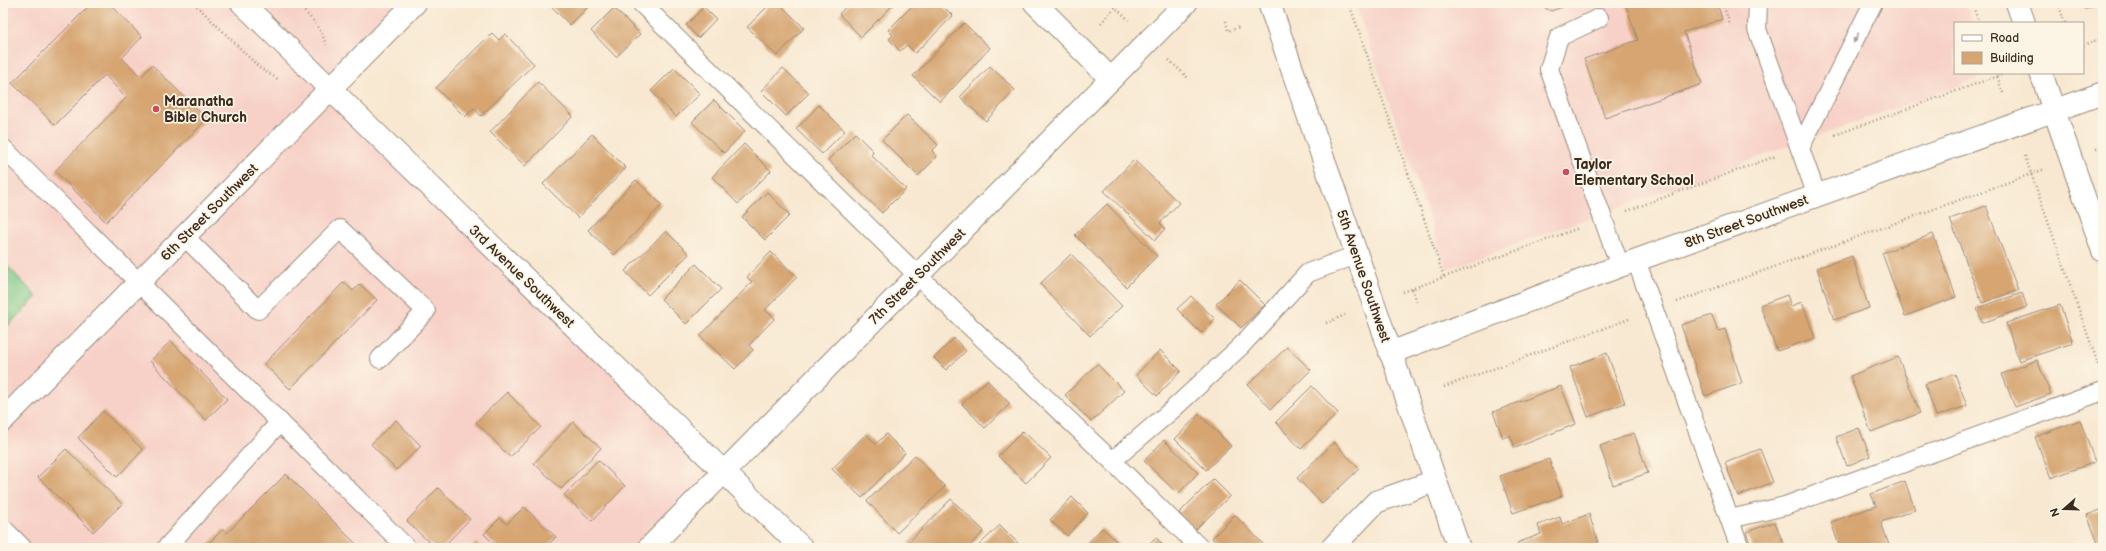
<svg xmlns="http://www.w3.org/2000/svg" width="2106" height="551" font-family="'Balsamiq Sans',sans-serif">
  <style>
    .built { fill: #f7d1c8 }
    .green { fill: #7bc786; stroke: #5b7852 }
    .building { fill: #d6a572 }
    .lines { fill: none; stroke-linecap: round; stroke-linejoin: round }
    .lane-casing { stroke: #9a8978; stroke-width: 20 }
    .street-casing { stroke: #9a8978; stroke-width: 24 }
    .secondary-casing { stroke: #9a8978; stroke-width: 24 }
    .path { stroke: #9a8978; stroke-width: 2.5; stroke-dasharray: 1 3; stroke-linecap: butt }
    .lane { stroke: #fff; stroke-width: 18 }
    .street { stroke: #fff; stroke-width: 22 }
    .secondary { stroke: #fff; stroke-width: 22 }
    .oneway { fill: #a79f9a }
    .poi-dot { fill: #d1495b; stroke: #fcf5e5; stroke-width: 1.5 }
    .labels { text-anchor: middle; stroke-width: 3.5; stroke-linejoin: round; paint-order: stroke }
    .poi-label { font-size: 14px; font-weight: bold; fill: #3b2a1e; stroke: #fcf5e5; text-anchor: start }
    .street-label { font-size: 14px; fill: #3b2a1e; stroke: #fcf5e5 }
  </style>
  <rect width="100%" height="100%" fill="#fcf5e5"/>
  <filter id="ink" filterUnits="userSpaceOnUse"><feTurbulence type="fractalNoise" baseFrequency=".025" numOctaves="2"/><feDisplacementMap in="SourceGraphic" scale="8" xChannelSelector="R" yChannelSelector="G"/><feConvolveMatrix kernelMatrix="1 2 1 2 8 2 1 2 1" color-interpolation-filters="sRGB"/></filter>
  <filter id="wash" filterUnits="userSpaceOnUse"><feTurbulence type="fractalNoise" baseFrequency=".012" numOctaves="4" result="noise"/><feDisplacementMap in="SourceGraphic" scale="16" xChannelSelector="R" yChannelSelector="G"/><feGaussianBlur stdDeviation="0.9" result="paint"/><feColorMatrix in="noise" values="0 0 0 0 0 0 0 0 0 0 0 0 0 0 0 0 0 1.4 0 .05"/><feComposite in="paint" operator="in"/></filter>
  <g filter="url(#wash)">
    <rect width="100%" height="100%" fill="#f8e8d1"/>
    <!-- built -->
    <g class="built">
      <path d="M 3,3 L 415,3 L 330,90 L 724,472 L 649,548 L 3,548 Z"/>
      <path d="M 1355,3 L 1966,3 L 1973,23 L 1955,23 L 1955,73 L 1991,74 L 1447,269 Z"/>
    </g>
    <!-- green -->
    <path class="green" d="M 3,261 L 37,297 L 3,331 Z"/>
    <g id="blocks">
      <!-- building -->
      <g class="building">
        <path d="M 92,3 L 109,3 L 142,37 L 122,58 L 141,77 L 152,65 L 207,119 L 106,222 L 55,171 L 126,98 L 105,75 L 55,125 L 12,83 Z"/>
        <path d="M 548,3 L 592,3 L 570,25 Z"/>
        <path d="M 771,3 L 779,3 L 804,28 L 777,56 L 747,27 Z"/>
        <path d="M 849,3 L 895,3 L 861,37 L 839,14 Z"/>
        <path d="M 915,3 L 940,3 L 953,16 L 915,53 L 907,45 L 900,51 L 889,39 L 893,35 L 888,30 Z"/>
        <path d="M 1543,3 L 1574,3 L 1551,11 L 1545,8 Z"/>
        <path d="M 1625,3 L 1717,3 L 1722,19 L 1684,32 L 1702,84 L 1605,118 L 1584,59 L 1638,40 Z"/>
        <path d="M 2083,3 L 2102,3 L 2085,9 Z"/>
        <path d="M 704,7 L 716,19 L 698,38 L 686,25 Z"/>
        <path d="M 614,8 L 640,34 L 616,57 L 591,31 Z"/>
        <path d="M 964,23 L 990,48 L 940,102 L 913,76 Z"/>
        <path d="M 492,33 L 499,40 L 505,34 L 534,64 L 481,116 L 474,108 L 465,117 L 436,88 Z"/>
        <path d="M 990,66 L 1015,90 L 986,121 L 960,97 Z"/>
        <path d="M 674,68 L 700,94 L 676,117 L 651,91 Z"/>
        <path d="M 783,68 L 809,93 L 786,116 L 761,91 Z"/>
        <path d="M 538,82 L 573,116 L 525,166 L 490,132 Z"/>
        <path d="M 714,100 L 745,131 L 724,153 L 692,122 Z"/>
        <path d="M 819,105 L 845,131 L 822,154 L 796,129 Z"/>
        <path d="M 907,115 L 938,145 L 932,151 L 937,157 L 918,176 L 882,140 Z"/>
        <path d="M 855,133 L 873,151 L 871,155 L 906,189 L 882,213 L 828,160 Z"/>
        <path d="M 592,134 L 626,168 L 578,218 L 543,184 Z"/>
        <path d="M 744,144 L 771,171 L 738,204 L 712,177 Z"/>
        <path d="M 1134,160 L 1179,203 L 1160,223 L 1165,229 L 1155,240 L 1104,191 Z"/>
        <path d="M 636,180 L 662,205 L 614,255 L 588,230 Z"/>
        <path d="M 767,192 L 790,215 L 765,240 L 742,217 Z"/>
        <path d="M 1107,204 L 1157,256 L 1126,287 L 1075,235 Z"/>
        <path d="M 1986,206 L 2018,290 L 1982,303 L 1950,219 Z"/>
        <path d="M 666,231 L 689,254 L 648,295 L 625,271 Z"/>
        <path d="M 1933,234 L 1956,297 L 1905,316 L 1882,253 Z"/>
        <path d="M 771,252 L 797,277 L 765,310 L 775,318 L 749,345 L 753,350 L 735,369 L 700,336 L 752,282 L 747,277 Z"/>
        <path d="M 1071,254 L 1122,306 L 1090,336 L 1040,284 Z"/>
        <path d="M 1852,256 L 1869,308 L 1834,320 L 1817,268 Z"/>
        <path d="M 696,264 L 721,289 L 686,324 L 661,299 Z"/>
        <path d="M 1240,280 L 1265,305 L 1241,328 L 1216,304 Z"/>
        <path d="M 344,282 L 353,291 L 360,284 L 377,300 L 290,389 L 264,364 Z"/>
        <path d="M 2022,293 L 2027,307 L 1982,323 L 1977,308 Z"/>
        <path d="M 1787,295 L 1791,306 L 1802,302 L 1815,338 L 1777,351 L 1760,305 Z"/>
        <path d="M 1191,296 L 1215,319 L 1201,333 L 1177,309 Z"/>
        <path d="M 2060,305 L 2073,343 L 2019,361 L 2006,323 Z"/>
        <path d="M 1712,315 L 1718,331 L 1725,329 L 1742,383 L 1705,396 L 1681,325 Z"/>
        <path d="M 954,338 L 966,351 L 946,370 L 934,358 Z"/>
        <path d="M 171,341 L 227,399 L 206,420 L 150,361 Z"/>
        <path d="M 1287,347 L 1311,370 L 1271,409 L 1248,385 Z"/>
        <path d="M 1160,350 L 1181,371 L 1157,396 L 1136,375 Z"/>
        <path d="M 1607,353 L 1625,403 L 1588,417 L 1570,367 Z"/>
        <path d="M 1898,357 L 1920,413 L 1871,432 L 1850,376 Z"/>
        <path d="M 2037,360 L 2051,394 L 2015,407 L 2002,374 Z"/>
        <path d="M 1097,364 L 1124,391 L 1091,422 L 1065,395 Z"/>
        <path d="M 1955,374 L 1967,406 L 1936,416 L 1925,384 Z"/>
        <path d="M 987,380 L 1010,404 L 985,428 L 962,404 Z"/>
        <path d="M 1312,386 L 1338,413 L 1301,449 L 1276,422 Z"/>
        <path d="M 1561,386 L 1576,424 L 1515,448 L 1510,435 L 1503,438 L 1493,412 Z"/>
        <path d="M 507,392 L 541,427 L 510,457 L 476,422 Z"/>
        <path d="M 103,411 L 143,450 L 117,477 L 78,438 Z"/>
        <path d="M 1199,414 L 1231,446 L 1206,470 L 1175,439 Z"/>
        <path d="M 396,420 L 421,446 L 396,470 L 371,444 Z"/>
        <path d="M 2080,420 L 2095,462 L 2051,478 L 2035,437 Z"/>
        <path d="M 573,422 L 601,448 L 561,489 L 534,463 Z"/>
        <path d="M 1859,428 L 1870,456 L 1847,466 L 1836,437 Z"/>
        <path d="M 1023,431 L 1051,458 L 1026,483 L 998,456 Z"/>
        <path d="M 1634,433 L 1648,473 L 1613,485 L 1600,446 Z"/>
        <path d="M 866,434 L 876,444 L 886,434 L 905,453 L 862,498 L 832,469 Z"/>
        <path d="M 1164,440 L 1198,473 L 1178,494 L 1144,461 Z"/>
        <path d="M 1334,442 L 1359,469 L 1322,504 L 1297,478 Z"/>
        <path d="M 66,449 L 122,504 L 93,532 L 38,477 Z"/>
        <path d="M 1760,449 L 1773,482 L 1738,496 L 1725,463 Z"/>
        <path d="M 915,455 L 945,487 L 897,533 L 867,501 Z"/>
        <path d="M 1549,459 L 1562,496 L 1513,513 L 1500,476 Z"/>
        <path d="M 598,460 L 625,486 L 592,521 L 564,495 Z"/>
        <path d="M 286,474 L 360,548 L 204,548 L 223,529 L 227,533 Z"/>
        <path d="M 1213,479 L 1230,496 L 1195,530 L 1179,513 Z"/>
        <path d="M 1905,481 L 1915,510 L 1881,522 L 1890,548 L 1840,548 L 1831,522 L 1876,506 L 1871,494 Z"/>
        <path d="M 438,488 L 470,519 L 442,548 L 435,548 L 407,521 Z"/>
        <path d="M 1072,497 L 1088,513 L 1067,536 L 1050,520 Z"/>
        <path d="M 951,499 L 984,531 L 968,548 L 914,548 L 908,543 Z"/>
        <path d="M 524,507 L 556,537 L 545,548 L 498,548 L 484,534 L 500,518 L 507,524 Z"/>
        <path d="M 2103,509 L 2103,548 L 2100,548 L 2087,515 Z"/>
        <path d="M 1589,514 L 1600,548 L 1519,548 L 1517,543 L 1541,534 L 1538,525 L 1560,517 L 1562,524 Z"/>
        <path d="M 1235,515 L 1267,548 L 1221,548 L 1212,538 Z"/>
        <path d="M 1775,522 L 1785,548 L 1752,548 L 1746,532 Z"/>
        <path d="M 1000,525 L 1023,548 L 976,548 Z"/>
        <path d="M 1102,528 L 1124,548 L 1083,548 Z"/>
        <path d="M 1156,537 L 1165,548 L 1145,548 Z"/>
        <path d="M 476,543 L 482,548 L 471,548 Z"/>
      </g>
    </g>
  </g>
  <g filter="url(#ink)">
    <use href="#blocks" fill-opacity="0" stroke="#9a8978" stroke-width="1"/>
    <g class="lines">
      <!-- lane casing -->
      <g class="lane-casing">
        <g id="lane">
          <path d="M 641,3 L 956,313 L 1112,461 L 1200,548"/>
          <path d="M 1758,3 L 1757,29 L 1817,196"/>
          <path d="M 1599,18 L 1559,37 L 1549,69 L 1620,266"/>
          <path d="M 3,148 L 407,548"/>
          <path d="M 1800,148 L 1873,3"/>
          <path d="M 185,237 L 258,310 L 340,229 L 426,311 L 380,359"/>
          <path d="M 1636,260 L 1740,548"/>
          <path d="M 1112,461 L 1172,410 L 1241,346 L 1308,273 L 1356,255"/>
          <path d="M 1730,519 L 1785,506 L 2103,391"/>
          <path d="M 166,548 L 280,422"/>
        </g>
      </g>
      <!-- street casing -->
      <g class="street-casing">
        <g id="street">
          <path d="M 1035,3 L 1111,79"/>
          <path d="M 2017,3 L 2024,23"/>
          <path d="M 2041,73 L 2103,251"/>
          <path d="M 1390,353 L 1620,266 L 2103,93"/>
          <path d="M 649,548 L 1186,3"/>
          <path d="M 1332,548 L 1376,502 L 1435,481"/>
        </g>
      </g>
      <!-- secondary casing -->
      <g class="secondary-casing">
        <g id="secondary">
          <path d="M 242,3 L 802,548"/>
          <path d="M 1269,3 L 1459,548"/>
          <path d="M 3,420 L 415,3"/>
          <path d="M 3,531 L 20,548"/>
        </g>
      </g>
      <!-- path -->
      <g class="path">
        <path d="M 194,3 L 260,68 L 279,80"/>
        <path d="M 296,3 C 309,16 321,26 326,45"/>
        <path d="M 1112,3 L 1115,7 L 1119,3"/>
        <path d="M 1349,3 L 1444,277"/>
        <path d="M 1725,3 L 1724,7 L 1730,25"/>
        <path d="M 1972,3 L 1979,23"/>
        <path d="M 2058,3 L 2065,23"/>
        <path d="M 1226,21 L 1228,31 L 1240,27"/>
        <path d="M 1101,23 L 1115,7 L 1129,20"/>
        <path d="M 2083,45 L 2103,38"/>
        <path d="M 1169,60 L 1189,79"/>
        <path d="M 1996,73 L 2003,93"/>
        <path d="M 2100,122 L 2103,130"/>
        <path d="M 1835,135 L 2006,73"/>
        <path d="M 2096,149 L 2103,147"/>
        <path d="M 2025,156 L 2099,367"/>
        <path d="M 1627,211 L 1776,156"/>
        <path d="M 1412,289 L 1417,302"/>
        <path d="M 1403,292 L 1579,228"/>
        <path d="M 1677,302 L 2045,169"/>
        <path d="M 1326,323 L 1345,315"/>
        <path d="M 1444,387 L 1629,319"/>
      </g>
      <!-- lane -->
      <use href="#lane" class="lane"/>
      <!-- street -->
      <use href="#street" class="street"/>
      <!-- secondary -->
      <use href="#secondary" class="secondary"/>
    </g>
    <!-- one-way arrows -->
    <defs><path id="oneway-solid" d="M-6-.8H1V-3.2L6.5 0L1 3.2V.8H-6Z"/></defs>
    <use class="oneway" href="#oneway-solid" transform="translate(1856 38) rotate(117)"/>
  </g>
  <!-- markers -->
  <g class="poi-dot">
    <circle cx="156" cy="109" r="4"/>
    <circle cx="1566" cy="172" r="4"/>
  </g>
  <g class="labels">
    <!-- poi labels -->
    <g class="poi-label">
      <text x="164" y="106">Maranatha<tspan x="164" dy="16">Bible Church</tspan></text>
      <text x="1574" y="169">Taylor<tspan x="1574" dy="16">Elementary School</tspan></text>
    </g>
    <!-- street labels -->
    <g class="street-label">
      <text transform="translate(209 212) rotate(-45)" y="5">6th Street Southwest</text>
      <text transform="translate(1746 221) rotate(-20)" y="5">8th Street Southwest</text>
      <text transform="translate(522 276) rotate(44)" y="5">3rd Avenue Southwest</text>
      <text transform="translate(917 276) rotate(-45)" y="5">7th Street Southwest</text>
      <text transform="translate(1364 276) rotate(71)" y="5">5th Avenue Southwest</text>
    </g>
  </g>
  <!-- margin -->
  <rect width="2106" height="551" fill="none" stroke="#fcf5e5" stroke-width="16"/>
  <!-- legend -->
  <rect x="1954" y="22" width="130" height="52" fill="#fcf5e5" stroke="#afa495"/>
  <rect x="1962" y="35" width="20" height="6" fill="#ffffff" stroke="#afa495"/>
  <text x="1990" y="42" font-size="12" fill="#3b2a1e">Road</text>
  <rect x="1962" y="52" width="20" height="12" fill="#d6a572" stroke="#afa495"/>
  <text x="1990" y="62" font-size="12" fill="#3b2a1e">Building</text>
  <!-- north arrow -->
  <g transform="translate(2064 509) rotate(250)" stroke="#fcf5e5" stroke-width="3" paint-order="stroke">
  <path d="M0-3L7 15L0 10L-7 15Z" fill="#3b2a1e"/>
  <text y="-6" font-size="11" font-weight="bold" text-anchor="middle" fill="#3b2a1e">N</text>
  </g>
</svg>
